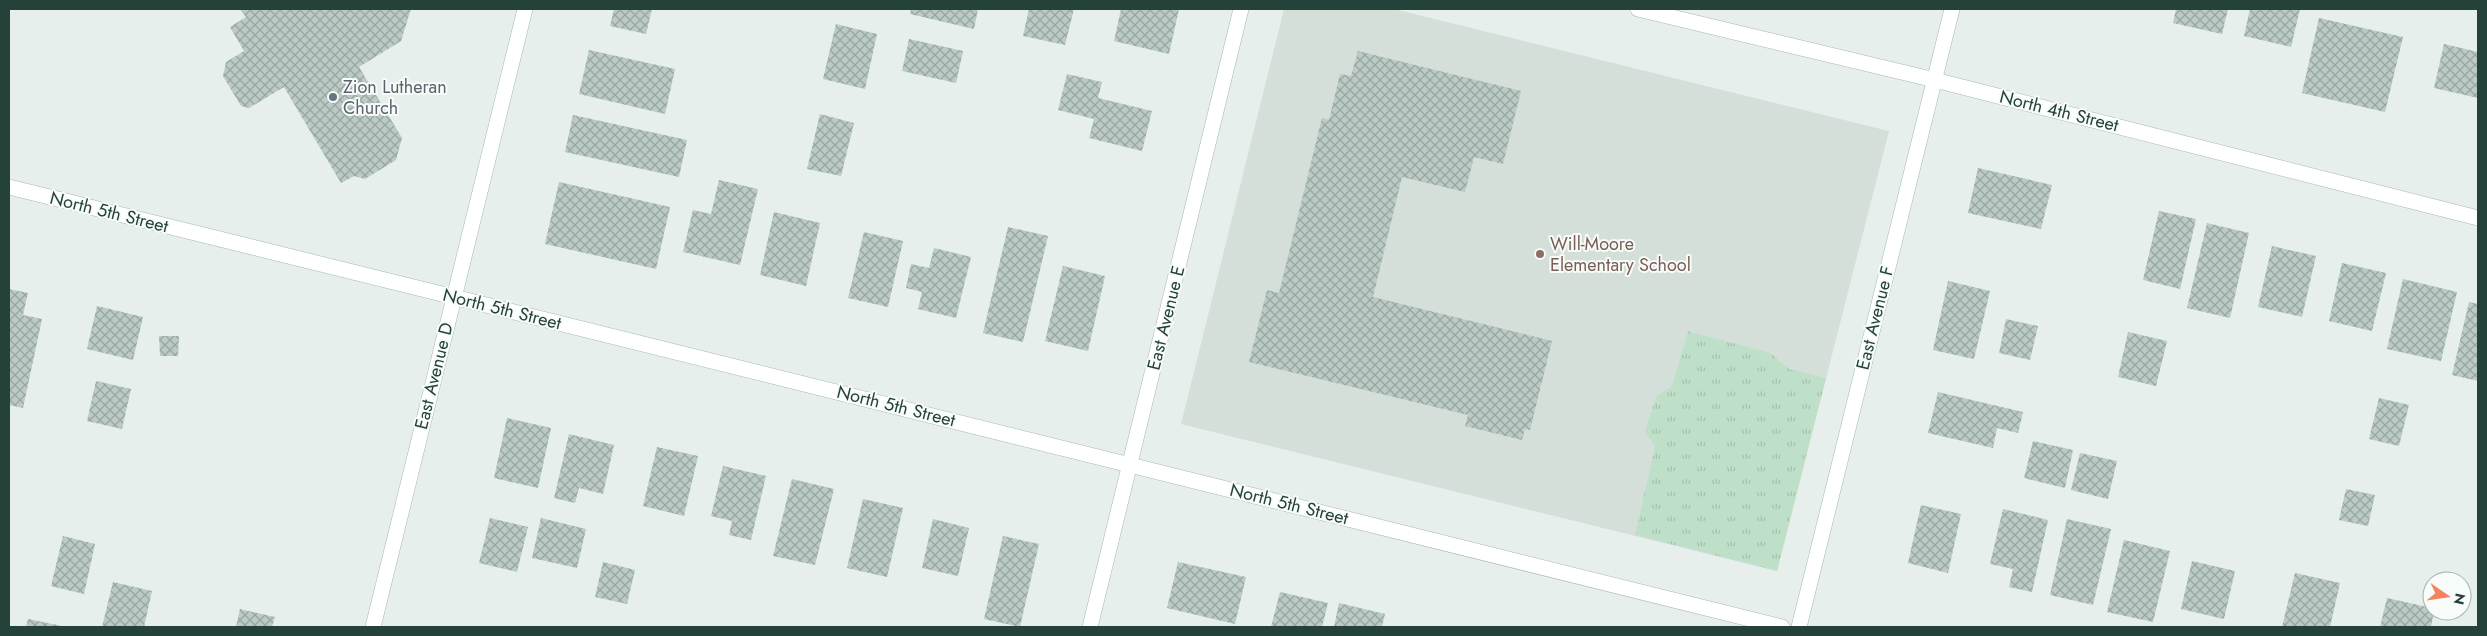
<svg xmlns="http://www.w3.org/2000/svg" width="2487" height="636" font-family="Jost,sans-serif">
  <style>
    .built { fill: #d4dfda }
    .park { fill: url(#park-tufts) }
    .building { fill: url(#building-cross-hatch) }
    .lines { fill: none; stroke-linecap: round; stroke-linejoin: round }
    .minor-casing { stroke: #a8b8b2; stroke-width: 16 }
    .tertiary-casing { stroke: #a8b8b2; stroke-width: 16 }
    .minor { stroke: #fff; stroke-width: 15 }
    .tertiary { stroke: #fff; stroke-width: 15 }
    .worship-dot { fill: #6b7280; stroke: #f7fbf9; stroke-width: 2 }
    .education-dot { fill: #8d6e63; stroke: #f7fbf9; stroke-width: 2 }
    .labels { text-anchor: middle; stroke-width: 4; stroke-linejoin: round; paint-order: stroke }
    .worship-label { font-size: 18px; fill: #5b616d; stroke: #f7fbf9; text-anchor: start }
    .street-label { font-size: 18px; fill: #24423a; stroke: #f7fbf9 }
    .education-label { font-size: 18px; fill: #785e54; stroke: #f7fbf9; text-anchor: start }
  </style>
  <defs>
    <pattern id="park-tufts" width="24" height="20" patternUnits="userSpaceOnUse" patternTransform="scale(1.25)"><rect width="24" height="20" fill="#bfe0c8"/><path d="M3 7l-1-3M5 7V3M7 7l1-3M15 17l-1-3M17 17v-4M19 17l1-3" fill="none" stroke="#a4c1ad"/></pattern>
    <pattern id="building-cross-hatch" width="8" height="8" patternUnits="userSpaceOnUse" patternTransform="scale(1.25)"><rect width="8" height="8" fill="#bbcac4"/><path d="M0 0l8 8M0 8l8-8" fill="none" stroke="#98a6a0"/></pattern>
  </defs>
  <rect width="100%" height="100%" fill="#e6efeb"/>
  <!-- built -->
  <path class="built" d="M 1284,9 L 1394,9 L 1889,131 L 1777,571 L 1181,424 Z"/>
  <!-- park -->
  <path class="park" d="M 1688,331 L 1770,353 L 1789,369 L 1826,378 L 1777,571 L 1635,535 L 1655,447 L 1645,431 L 1656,397 L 1672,386 Z"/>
  <!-- building -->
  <g class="building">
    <path d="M 240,9 L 411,9 L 401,41 L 359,67 L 402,138 L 396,160 L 365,179 L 354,176 L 341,183 L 284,87 L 249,108 L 241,106 L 223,76 L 226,62 L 244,51 L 230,27 L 246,17 Z"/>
    <path d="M 614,9 L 652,9 L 646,34 L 610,26 Z"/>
    <path d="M 911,9 L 978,9 L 974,29 L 910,14 Z"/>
    <path d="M 1029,9 L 1074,9 L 1065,45 L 1023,36 Z"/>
    <path d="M 1121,9 L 1179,9 L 1169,54 L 1114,41 Z"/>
    <path d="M 2176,9 L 2228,9 L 2222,34 L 2173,23 Z"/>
    <path d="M 2250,9 L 2300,9 L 2291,47 L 2244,36 Z"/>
    <path d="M 2319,18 L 2403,37 L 2385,112 L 2302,93 Z"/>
    <path d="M 836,24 L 877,34 L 865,89 L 823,79 Z"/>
    <path d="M 909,39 L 963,51 L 956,83 L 902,71 Z"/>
    <path d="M 2444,44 L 2478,52 L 2478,98 L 2434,88 Z"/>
    <path d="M 589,50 L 675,69 L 665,114 L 579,94 Z"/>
    <path d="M 1358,51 L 1521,91 L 1503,164 L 1474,157 L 1465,192 L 1402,177 L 1373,297 L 1552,341 L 1530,430 L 1525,429 L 1522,440 L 1465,426 L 1468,415 L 1249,362 L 1267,290 L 1279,293 L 1322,118 L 1329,120 L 1340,74 L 1351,76 Z"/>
    <path d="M 1067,74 L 1102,82 L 1098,98 L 1152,111 L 1142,151 L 1089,138 L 1094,119 L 1058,110 Z"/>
    <path d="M 820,114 L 854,123 L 841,176 L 807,169 Z"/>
    <path d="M 573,115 L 687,140 L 679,177 L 565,152 Z"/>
    <path d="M 1978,168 L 2052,185 L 2041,229 L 1968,213 Z"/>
    <path d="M 719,180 L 758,189 L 740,265 L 683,252 L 693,210 L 711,214 Z"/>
    <path d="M 559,182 L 670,207 L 656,269 L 545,244 Z"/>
    <path d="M 2159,211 L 2196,219 L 2180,289 L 2143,280 Z"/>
    <path d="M 774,212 L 820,223 L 806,286 L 760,275 Z"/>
    <path d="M 2207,223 L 2249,233 L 2230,318 L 2187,308 Z"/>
    <path d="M 1008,227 L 1048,236 L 1023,342 L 983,333 Z"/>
    <path d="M 864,232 L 903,241 L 888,307 L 848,298 Z"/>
    <path d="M 2272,246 L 2316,256 L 2302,317 L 2258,307 Z"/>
    <path d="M 934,248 L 971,257 L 956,318 L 918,309 L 922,292 L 906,288 L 911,264 L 929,268 Z"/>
    <path d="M 2342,263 L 2386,273 L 2372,331 L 2329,321 Z"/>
    <path d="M 1063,266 L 1105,276 L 1088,351 L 1045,341 Z"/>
    <path d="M 2403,279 L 2457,292 L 2441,361 L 2387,349 Z"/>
    <path d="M 1948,281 L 1990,291 L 1974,359 L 1933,350 Z"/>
    <path d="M 9,289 L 28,293 L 23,315 L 42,319 L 23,408 L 9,405 Z"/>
    <path d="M 2469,302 L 2478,304 L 2478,381 L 2452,375 Z"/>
    <path d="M 97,306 L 143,317 L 133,360 L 87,349 Z"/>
    <path d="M 2006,319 L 2038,326 L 2030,360 L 1999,353 Z"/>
    <path d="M 2128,332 L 2167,341 L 2156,386 L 2118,377 Z"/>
    <path d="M 159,336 L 179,336 L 178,356 L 160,356 Z"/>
    <path d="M 96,381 L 131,389 L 122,429 L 87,421 Z"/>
    <path d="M 1938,392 L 2023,412 L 2018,433 L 1997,428 L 1993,448 L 1928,433 Z"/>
    <path d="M 2379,398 L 2409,405 L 2399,446 L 2369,439 Z"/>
    <path d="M 507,418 L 551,428 L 538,488 L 494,478 Z"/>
    <path d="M 569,434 L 614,445 L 603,494 L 579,488 L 575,503 L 554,498 Z"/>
    <path d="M 2033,441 L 2073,450 L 2065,488 L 2024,478 Z"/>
    <path d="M 657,447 L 698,456 L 684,516 L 643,506 Z"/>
    <path d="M 2080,453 L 2117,461 L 2108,499 L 2071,490 Z"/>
    <path d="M 723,466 L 766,476 L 751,540 L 729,535 L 732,521 L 711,516 Z"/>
    <path d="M 792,479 L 834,489 L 815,565 L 773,556 Z"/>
    <path d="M 2346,489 L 2375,495 L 2368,526 L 2339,520 Z"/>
    <path d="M 863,499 L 903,508 L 887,577 L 847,568 Z"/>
    <path d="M 1921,505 L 1961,514 L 1948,573 L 1908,563 Z"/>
    <path d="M 2003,509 L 2048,520 L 2032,592 L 2009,587 L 2013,569 L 1990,564 Z"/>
    <path d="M 490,518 L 528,527 L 517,572 L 479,563 Z"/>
    <path d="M 541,518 L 586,529 L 577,568 L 532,558 Z"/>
    <path d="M 933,519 L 969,528 L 958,576 L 922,568 Z"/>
    <path d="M 2067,519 L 2111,529 L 2093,605 L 2050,595 Z"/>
    <path d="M 63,536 L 95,544 L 84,594 L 51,586 Z"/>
    <path d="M 1003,536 L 1039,544 L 1020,627 L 984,619 Z"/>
    <path d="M 2124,540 L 2170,551 L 2153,622 L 2107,612 Z"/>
    <path d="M 2192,561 L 2235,571 L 2224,619 L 2181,609 Z"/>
    <path d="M 603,562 L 635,570 L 627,604 L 595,597 Z"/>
    <path d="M 1178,562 L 1246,577 L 1235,624 L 1167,608 Z"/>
    <path d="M 2295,573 L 2340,583 L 2330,627 L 2282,627 Z"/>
    <path d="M 113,582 L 152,591 L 144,627 L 102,627 Z"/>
    <path d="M 1280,592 L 1328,603 L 1322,627 L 1271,627 Z"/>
    <path d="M 2387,598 L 2432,608 L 2432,611 L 2434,611 L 2431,627 L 2380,627 Z"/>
    <path d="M 1339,603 L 1385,614 L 1382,627 L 1334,627 Z"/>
    <path d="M 240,609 L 275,617 L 272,627 L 236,627 Z"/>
    <path d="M 28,619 L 62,626 L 62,627 L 26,627 Z"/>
  </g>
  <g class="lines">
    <!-- minor casing -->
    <g class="minor-casing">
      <g id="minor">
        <path d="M 1638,9 L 1935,80 L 2478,218"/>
        <path d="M 454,297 L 1782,627"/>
        <path d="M 373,627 L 525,9"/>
        <path d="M 1090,627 L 1241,9"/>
        <path d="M 1799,627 L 1952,9"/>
      </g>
    </g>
    <!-- tertiary casing -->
    <g class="tertiary-casing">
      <path id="tertiary" d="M 9,187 L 454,297"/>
    </g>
    <!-- minor -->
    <use href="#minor" class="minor"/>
    <!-- tertiary -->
    <use href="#tertiary" class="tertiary"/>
  </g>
  <!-- markers -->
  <circle class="worship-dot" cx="333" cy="97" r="5"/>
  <circle class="education-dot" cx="1540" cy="254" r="5"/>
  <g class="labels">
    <!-- worship labels -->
    <g class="worship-label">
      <text x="343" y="93">Zion Lutheran<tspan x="343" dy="21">Church</tspan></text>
    </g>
    <!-- street labels -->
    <g class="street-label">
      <text transform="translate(2059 111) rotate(14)" y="6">North 4th Street</text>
      <text transform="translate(109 212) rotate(14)" y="6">North 5th Street</text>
      <text transform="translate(502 309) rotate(14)" y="6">North 5th Street</text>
      <text transform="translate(1166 318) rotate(-76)" y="6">East Avenue E</text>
      <text transform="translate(1875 318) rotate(-76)" y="6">East Avenue F</text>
      <text transform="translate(434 376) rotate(-76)" y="6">East Avenue D</text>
      <text transform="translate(896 406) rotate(14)" y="6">North 5th Street</text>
      <text transform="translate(1289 504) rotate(14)" y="6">North 5th Street</text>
    </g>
    <!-- education labels -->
    <g class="education-label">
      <text x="1550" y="250">Will-Moore<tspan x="1550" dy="21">Elementary School</tspan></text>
    </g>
  </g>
  <!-- border -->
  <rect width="2487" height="636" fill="none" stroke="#24423a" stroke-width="20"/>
  <!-- north arrow -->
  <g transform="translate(2447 596) rotate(103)"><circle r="24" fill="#f7fbf9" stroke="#a3b1ad"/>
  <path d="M0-4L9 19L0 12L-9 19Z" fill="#f4845f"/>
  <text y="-8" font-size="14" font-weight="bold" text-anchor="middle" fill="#24423a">N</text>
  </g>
</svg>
